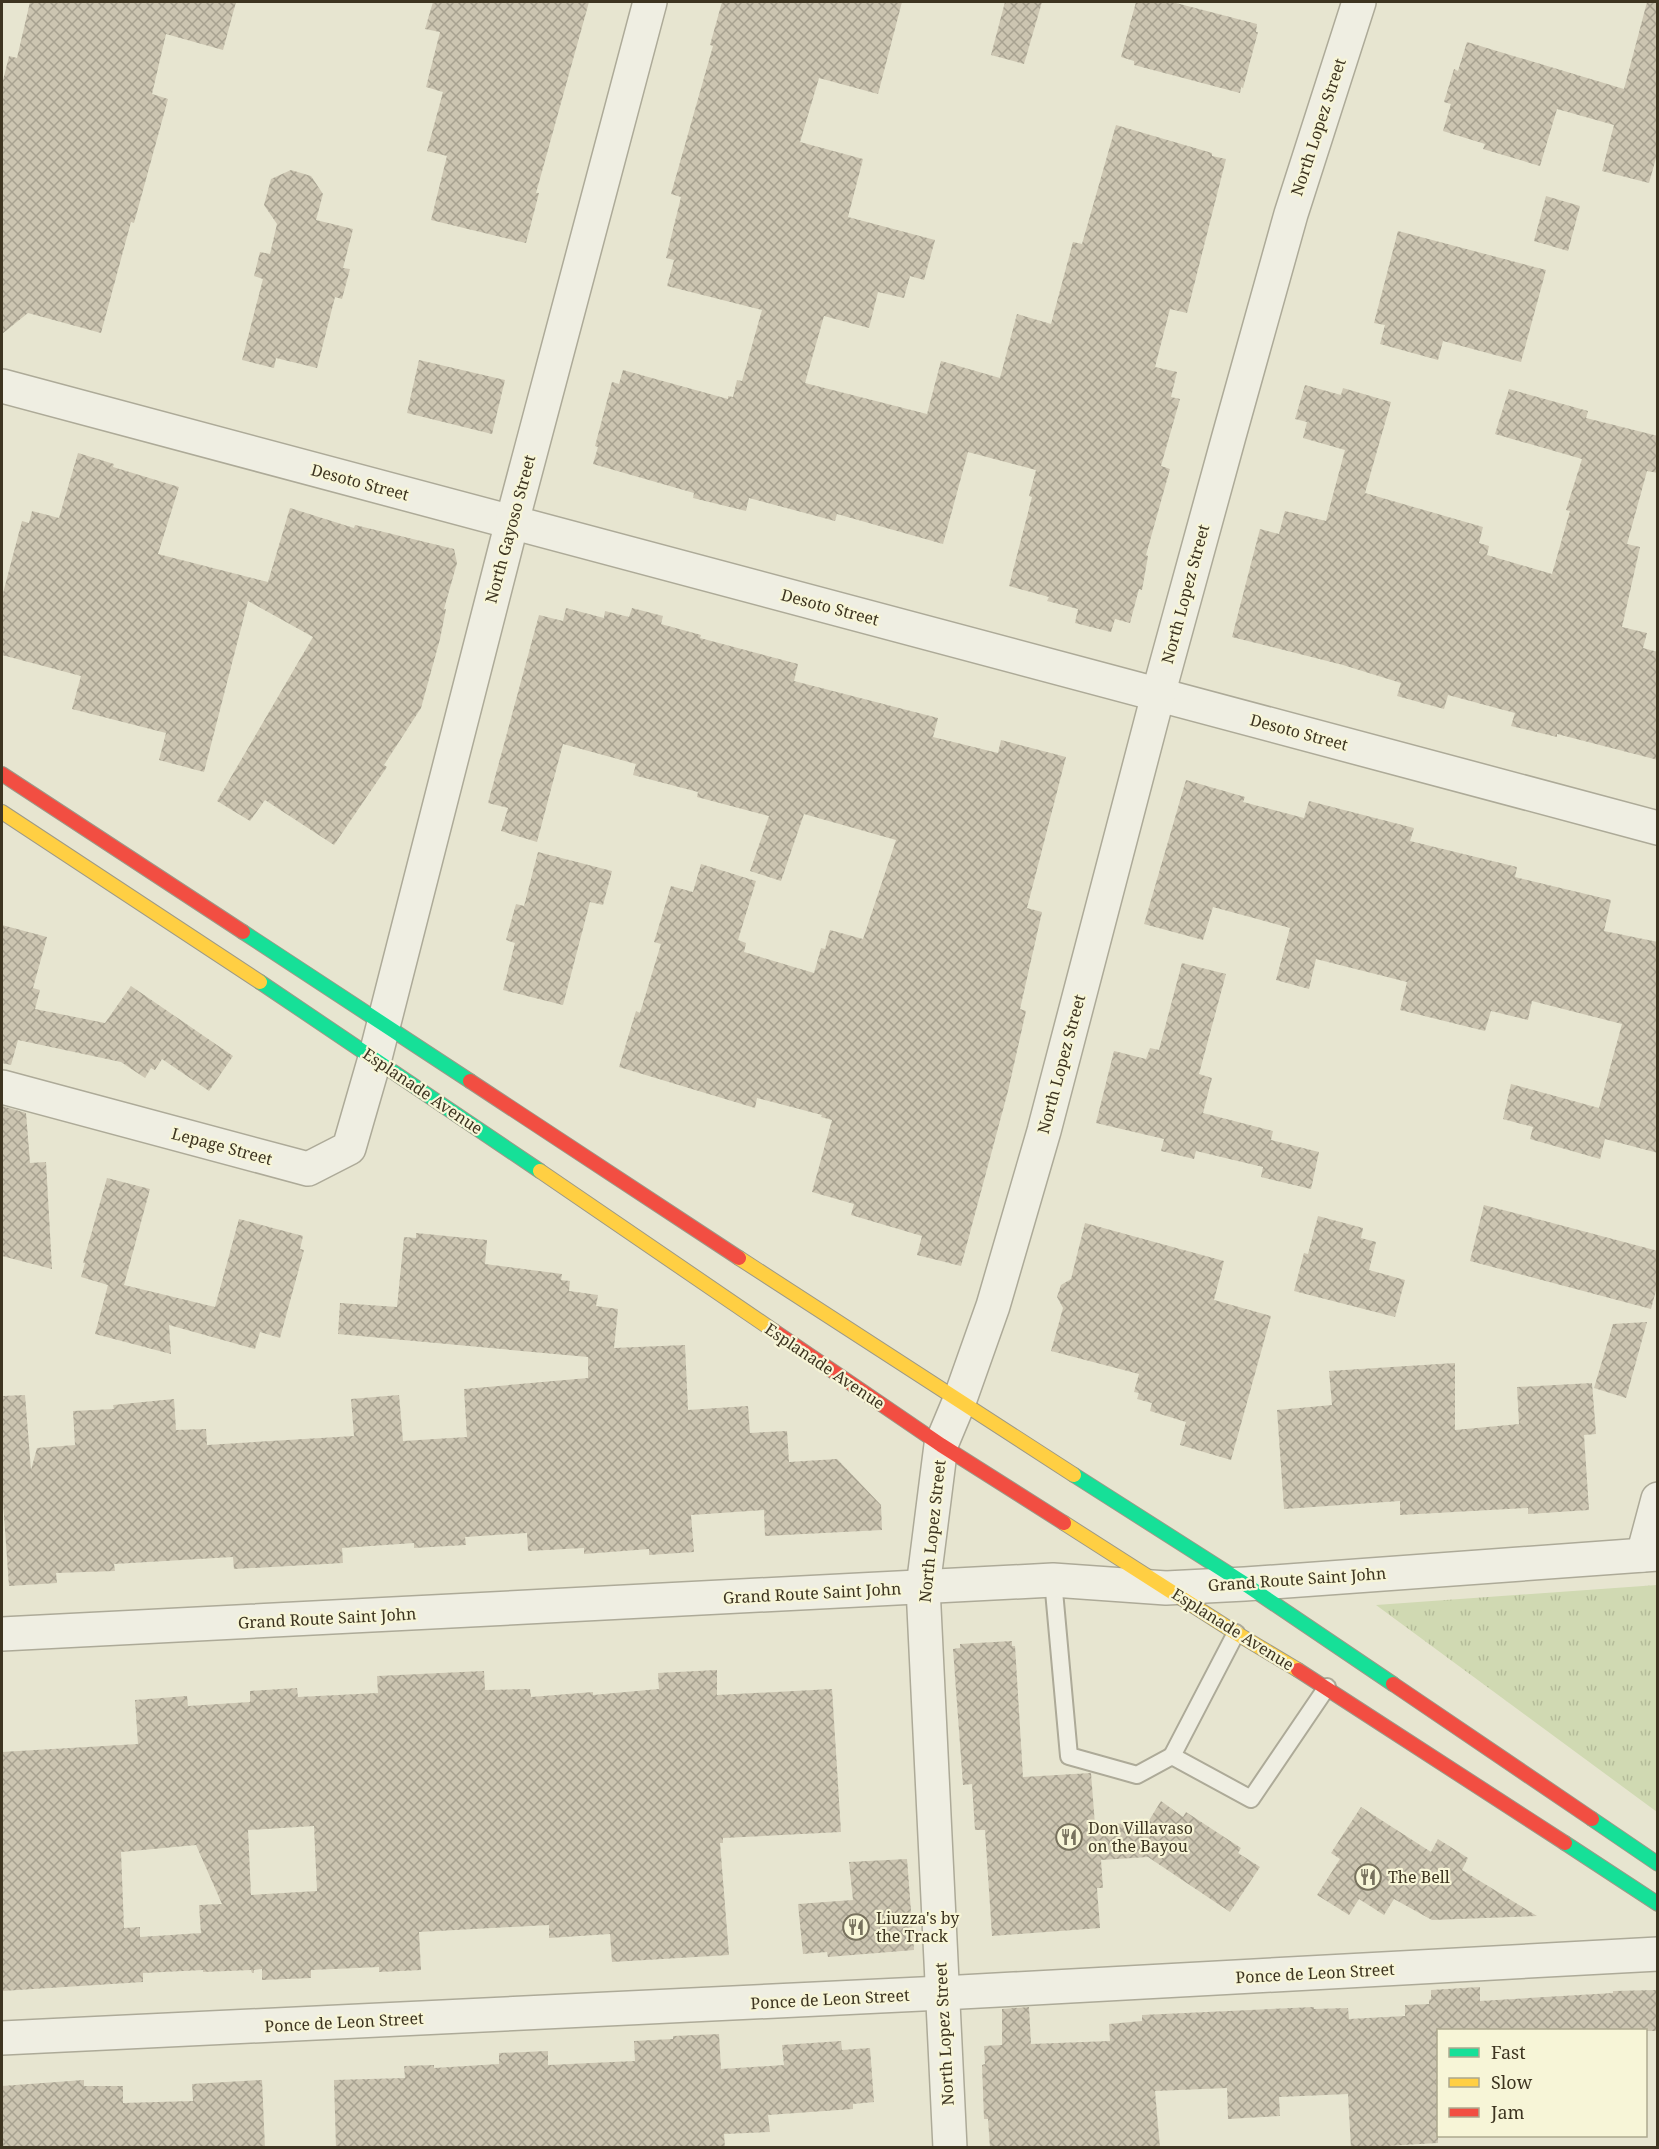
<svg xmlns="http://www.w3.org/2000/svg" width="1659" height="2149" font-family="'Noto Serif',serif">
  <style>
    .grass { fill: url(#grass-tufts) }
    .building { fill: url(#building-cross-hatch); fill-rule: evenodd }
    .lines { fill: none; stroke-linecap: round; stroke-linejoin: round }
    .lane-casing { stroke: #adaa98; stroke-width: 20 }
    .street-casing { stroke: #adaa98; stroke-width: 36 }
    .fast-casing { stroke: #9c9988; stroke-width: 16 }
    .slow-casing { stroke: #9c9988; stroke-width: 16 }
    .jam-casing { stroke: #9c9988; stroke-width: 16 }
    .lane { stroke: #efeee2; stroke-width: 16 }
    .street { stroke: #efeee2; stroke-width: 33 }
    .fast { stroke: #16e098; stroke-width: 14 }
    .slow { stroke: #ffcf43; stroke-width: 14 }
    .jam { stroke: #f24e42; stroke-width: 14 }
    .labels { text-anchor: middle; stroke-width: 4.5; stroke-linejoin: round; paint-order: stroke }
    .street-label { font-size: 16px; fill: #3d3420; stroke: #f7f5d7 }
    .poi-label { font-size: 16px; fill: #3d3420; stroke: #f7f5d7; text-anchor: start }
  </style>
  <defs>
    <pattern id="grass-tufts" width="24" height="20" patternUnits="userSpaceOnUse" patternTransform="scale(1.5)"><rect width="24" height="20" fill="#d0d9b2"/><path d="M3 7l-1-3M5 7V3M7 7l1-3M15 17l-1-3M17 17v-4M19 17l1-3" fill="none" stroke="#b4bb99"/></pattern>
    <pattern id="building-cross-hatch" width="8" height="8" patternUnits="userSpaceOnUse" patternTransform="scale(1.5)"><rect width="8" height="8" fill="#ccc5b1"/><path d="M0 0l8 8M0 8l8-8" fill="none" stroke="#a7a190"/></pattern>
  </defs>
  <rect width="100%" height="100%" fill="#e7e5d0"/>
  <!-- grass -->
  <path class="grass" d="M 1657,1585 L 1657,1812 L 1376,1605 Z"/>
  <!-- building -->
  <g class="building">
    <path d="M 30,2 L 236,2 L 223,50 L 166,34 L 152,94 L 168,99 L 134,223 L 131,222 L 101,333 L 28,313 L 2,334 L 2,85 L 9,56 L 17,58 Z"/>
    <path d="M 433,2 L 589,2 L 536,193 L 539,193 L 526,243 L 431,220 L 447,156 L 427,151 L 443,92 L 426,87 L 440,32 L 425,29 Z"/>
    <path d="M 722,2 L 902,2 L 878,94 L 819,78 L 800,142 L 863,159 L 848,217 L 935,240 L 924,280 L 910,276 L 904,298 L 878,292 L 869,328 L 824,316 L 805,383 L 927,414 L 941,361 L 1000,378 L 1017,314 L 1051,324 L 1073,242 L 1082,244 L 1116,125 L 1212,153 L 1212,156 L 1226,159 L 1187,313 L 1170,309 L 1155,367 L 1177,372 L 1171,397 L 1180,399 L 1161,466 L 1170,469 L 1146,555 L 1148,556 L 1142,590 L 1139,589 L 1130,623 L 1115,619 L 1111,632 L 1075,623 L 1078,609 L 1047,601 L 1049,597 L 1009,586 L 1032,497 L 1029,496 L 1036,470 L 968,452 L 943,544 L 837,514 L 835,521 L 749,498 L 746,511 L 693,498 L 694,493 L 593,464 L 598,447 L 595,446 L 612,382 L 619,384 L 623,370 L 728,399 L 728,396 L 733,397 L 737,380 L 742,381 L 762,310 L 667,286 L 674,260 L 666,258 L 681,197 L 671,194 L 713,46 L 710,45 Z"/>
    <path d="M 1005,2 L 1042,2 L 1024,64 L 991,55 Z"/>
    <path d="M 1136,2 L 1172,2 L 1257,24 L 1256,32 L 1258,32 L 1243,88 L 1241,87 L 1240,93 L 1134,65 L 1134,61 L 1121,57 Z"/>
    <path d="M 1647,2 L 1658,3 L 1658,151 L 1649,183 L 1602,171 L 1614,125 L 1557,109 L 1540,166 L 1483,149 L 1485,144 L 1443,131 L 1451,104 L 1444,102 L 1454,69 L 1458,71 L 1467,42 L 1624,89 Z"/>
    <path d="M 291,170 L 311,176 L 323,194 L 316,220 L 353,229 L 343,268 L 350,269 L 342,299 L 335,297 L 317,368 L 276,358 L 274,368 L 242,360 L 263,279 L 254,276 L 260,252 L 270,254 L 277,224 L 264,205 L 271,179 Z"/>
    <path d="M 1546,196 L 1580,206 L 1568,251 L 1534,241 Z"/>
    <path d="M 1398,231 L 1546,270 L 1521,362 L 1443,341 L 1438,360 L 1380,344 L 1385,325 L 1374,323 Z"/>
    <path d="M 419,360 L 505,380 L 492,434 L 407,413 Z"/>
    <path d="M 1305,385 L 1341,395 L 1343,388 L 1391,402 L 1365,493 L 1483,527 L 1479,543 L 1489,546 L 1487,555 L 1552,574 L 1570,511 L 1566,510 L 1582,459 L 1495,434 L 1509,389 L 1588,411 L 1586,418 L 1658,436 L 1658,473 L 1647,471 L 1627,544 L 1640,547 L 1622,627 L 1647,633 L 1643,648 L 1658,652 L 1658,760 L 1557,734 L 1557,737 L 1511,726 L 1515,713 L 1448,695 L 1444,709 L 1397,696 L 1401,683 L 1343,665 L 1232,637 L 1260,529 L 1279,534 L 1285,511 L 1326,521 L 1345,450 L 1303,438 L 1307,422 L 1295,419 Z"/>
    <path d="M 78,453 L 114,464 L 113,467 L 179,487 L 158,554 L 268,582 L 290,508 L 354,528 L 355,525 L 454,549 L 457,563 L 444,609 L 446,609 L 440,639 L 421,708 L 384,765 L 387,767 L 334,845 L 265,800 L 250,821 L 217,801 L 313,637 L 248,601 L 204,772 L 159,760 L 166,733 L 72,709 L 81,676 L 2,655 L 2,597 L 22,521 L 29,523 L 32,511 L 59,518 Z"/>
    <path d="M 566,608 L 604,618 L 605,611 L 629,617 L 632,608 L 663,616 L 661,624 L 701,635 L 700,638 L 798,664 L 794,681 L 938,718 L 933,737 L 998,753 L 1001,740 L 1066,757 L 1027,908 L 1042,912 L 1020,1009 L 1026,1011 L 1008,1091 L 961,1266 L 917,1255 L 922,1236 L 851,1215 L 854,1204 L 812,1192 L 832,1120 L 821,1117 L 822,1115 L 757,1098 L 755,1108 L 619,1067 L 636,1011 L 640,1013 L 661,944 L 654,942 L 671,886 L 693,892 L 701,864 L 756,881 L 738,940 L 746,943 L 744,952 L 814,973 L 821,948 L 825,949 L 830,930 L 863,939 L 896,840 L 804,814 L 781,881 L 750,871 L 769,816 L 697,797 L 698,792 L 633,775 L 636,764 L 563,744 L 537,842 L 501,831 L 508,808 L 488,803 L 539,615 L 563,621 Z"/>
    <path d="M 1186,780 L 1245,797 L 1243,802 L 1304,818 L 1309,801 L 1414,828 L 1410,841 L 1517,867 L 1515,877 L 1611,900 L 1604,931 L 1658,942 L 1658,1153 L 1605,1139 L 1600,1159 L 1530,1139 L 1533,1127 L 1503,1119 L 1511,1084 L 1599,1108 L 1622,1024 L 1532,1001 L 1528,1020 L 1491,1011 L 1485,1031 L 1400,1010 L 1407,982 L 1316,959 L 1309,989 L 1276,980 L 1290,928 L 1213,907 L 1203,940 L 1144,924 Z"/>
    <path d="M 538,852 L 612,871 L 603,905 L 590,902 L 563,1005 L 503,990 L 515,943 L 506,940 L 516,904 L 524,906 Z"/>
    <path d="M 2,925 L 47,937 L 33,988 L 40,990 L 35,1009 L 105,1023 L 131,986 L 233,1056 L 209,1091 L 162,1059 L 155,1070 L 151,1068 L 145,1078 L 121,1062 L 18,1040 L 11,1065 L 2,1063 Z"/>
    <path d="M 1182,963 L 1226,974 L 1199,1074 L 1212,1078 L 1203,1113 L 1273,1131 L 1271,1140 L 1319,1152 L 1311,1189 L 1261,1177 L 1263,1167 L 1196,1151 L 1194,1159 L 1161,1151 L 1164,1139 L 1096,1123 L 1114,1051 L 1146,1059 L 1150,1048 L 1159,1050 Z"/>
    <path d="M 2,1106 L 26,1113 L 30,1163 L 46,1162 L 52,1269 L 2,1256 Z"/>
    <path d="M 107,1178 L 150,1189 L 124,1285 L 215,1307 L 239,1219 L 303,1236 L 300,1249 L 304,1250 L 280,1338 L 260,1332 L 255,1349 L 169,1325 L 171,1354 L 95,1334 L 108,1285 L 81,1277 L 85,1263 L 83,1263 Z"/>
    <path d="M 1484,1205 L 1658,1251 L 1658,1283 L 1651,1309 L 1470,1261 Z"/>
    <path d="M 1318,1216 L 1363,1228 L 1361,1238 L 1376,1242 L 1369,1270 L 1405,1280 L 1395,1317 L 1294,1291 L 1304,1253 L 1308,1254 Z"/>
    <path d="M 1085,1223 L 1224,1261 L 1214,1300 L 1271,1316 L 1231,1460 L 1180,1445 L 1186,1422 L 1150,1411 L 1152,1403 L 1137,1399 L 1139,1393 L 1134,1392 L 1139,1374 L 1051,1351 L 1063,1308 L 1057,1297 L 1061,1285 L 1071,1279 Z"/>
    <path d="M 416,1233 L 487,1240 L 485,1264 L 562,1274 L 561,1280 L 570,1281 L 569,1291 L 598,1295 L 596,1306 L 618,1309 L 614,1348 L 685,1345 L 688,1410 L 748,1406 L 750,1433 L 787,1431 L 789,1462 L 837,1459 L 881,1505 L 882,1530 L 765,1536 L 764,1510 L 691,1515 L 694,1552 L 649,1555 L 649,1549 L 584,1554 L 584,1548 L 528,1551 L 527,1533 L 465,1537 L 466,1545 L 414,1548 L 414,1543 L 342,1548 L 343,1563 L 234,1569 L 233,1557 L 114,1564 L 115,1571 L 56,1573 L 57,1583 L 9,1586 L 2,1488 L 2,1396 L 25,1395 L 31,1470 L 37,1448 L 75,1445 L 73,1411 L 114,1409 L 113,1405 L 174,1399 L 176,1430 L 206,1429 L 207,1445 L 354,1436 L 351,1399 L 399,1395 L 403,1441 L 467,1437 L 464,1389 L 588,1378 L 588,1357 L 338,1334 L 340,1303 L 397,1307 L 404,1237 L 416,1238 Z"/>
    <path d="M 1647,1322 L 1626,1398 L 1594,1388 L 1613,1324 Z"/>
    <path d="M 1455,1363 L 1455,1430 L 1519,1424 L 1517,1387 L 1592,1383 L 1596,1434 L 1584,1435 L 1589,1510 L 1528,1514 L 1528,1508 L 1400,1515 L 1400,1501 L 1284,1509 L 1277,1410 L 1332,1405 L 1329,1371 Z"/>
    <path d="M 1012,1641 L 1012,1646 L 1015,1646 L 1023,1777 L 1091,1773 L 1095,1825 L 1148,1822 L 1161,1801 L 1183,1817 L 1186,1812 L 1241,1848 L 1238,1853 L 1260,1867 L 1230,1912 L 1148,1857 L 1101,1860 L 1103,1888 L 1097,1888 L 1100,1928 L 992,1936 L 985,1830 L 975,1830 L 972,1784 L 963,1785 L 953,1649 L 960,1648 L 960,1644 Z"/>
    <path d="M 717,1670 L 717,1695 L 832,1689 L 841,1832 L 723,1838 L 723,1843 L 720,1843 L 729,1955 L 612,1962 L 610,1934 L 549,1938 L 549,1925 L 419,1932 L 421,1970 L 379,1972 L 379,1967 L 311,1970 L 311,1978 L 262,1980 L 262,1969 L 254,1970 L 254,1973 L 252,1973 L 251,1970 L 203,1972 L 203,1970 L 143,1973 L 143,1982 L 2,1991 L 2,1752 L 138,1744 L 135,1700 L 187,1696 L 188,1706 L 250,1702 L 250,1691 L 297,1688 L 298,1697 L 378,1693 L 377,1676 L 484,1671 L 485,1690 L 530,1689 L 531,1697 L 593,1692 L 593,1695 L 659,1689 L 658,1673 ZM 314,1826 L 317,1891 L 251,1895 L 248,1830 ZM 196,1845 L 222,1904 L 199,1905 L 201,1933 L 140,1937 L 140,1927 L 124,1928 L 121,1852 Z"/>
    <path d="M 1361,1807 L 1431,1852 L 1438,1839 L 1468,1858 L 1462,1870 L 1537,1916 L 1432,1920 L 1394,1899 L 1384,1915 L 1359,1899 L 1349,1915 L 1317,1895 L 1340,1859 L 1331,1853 Z"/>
    <path d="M 907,1859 L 914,1950 L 828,1957 L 827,1952 L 803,1954 L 798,1904 L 853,1900 L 849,1862 Z"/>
    <path d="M 1480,1987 L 1480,2001 L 1613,1993 L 1613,1991 L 1658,1990 L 1658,2031 L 1438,2031 L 1438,2143 L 1351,2148 L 1348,2094 L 1279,2097 L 1280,2116 L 1228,2119 L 1227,2088 L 1155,2091 L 1160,2148 L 990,2148 L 988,2119 L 984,2119 L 982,2065 L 985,2064 L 984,2046 L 1002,2045 L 1002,2009 L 1029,2007 L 1031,2044 L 1110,2041 L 1109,2024 L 1142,2021 L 1142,2015 L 1314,2007 L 1314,2009 L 1348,2008 L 1349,2019 L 1405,2016 L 1405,2005 L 1429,2004 L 1429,2000 L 1431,1999 L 1431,1990 Z"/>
    <path d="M 719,2034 L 721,2069 L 784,2065 L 782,2045 L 841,2041 L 842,2050 L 870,2048 L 874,2102 L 853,2104 L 853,2109 L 768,2115 L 770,2132 L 724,2134 L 725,2148 L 336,2148 L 334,2080 L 405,2078 L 404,2066 L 434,2065 L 434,2068 L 499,2064 L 499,2053 L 548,2051 L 548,2065 L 635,2061 L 634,2041 L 673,2039 L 673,2036 Z"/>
    <path d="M 84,2080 L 84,2086 L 123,2086 L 123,2103 L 193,2101 L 192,2084 L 262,2080 L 265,2148 L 2,2148 L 2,2086 Z"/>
  </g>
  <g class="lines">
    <!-- lane casing -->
    <g class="lane-casing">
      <g id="lane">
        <path d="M 1053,1580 L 1069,1756 L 1137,1775 L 1172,1756 L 1251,1799 L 1327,1687"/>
        <path d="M 1172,1756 L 1236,1633"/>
      </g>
    </g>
    <!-- street casing -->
    <g class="street-casing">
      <g id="street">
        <path d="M 2,386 L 1658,828"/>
        <path d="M 2,1087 L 308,1169 L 349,1148 L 375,1058 L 512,522 L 650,2"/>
        <path d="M 1643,1555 L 1658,1499"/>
        <path d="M 2,1634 L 1053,1580 L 1166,1588 L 1245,1584 L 1658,1554"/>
        <path d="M 2,2038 L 942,1993 L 1658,1954"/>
        <path d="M 950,2148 L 923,1587 L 941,1445 L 959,1402 L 993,1306 L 1044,1131 L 1158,695 L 1229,436 L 1291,214 L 1359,2"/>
      </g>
    </g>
    <!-- fast casing -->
    <g class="fast-casing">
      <g id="fast">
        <path d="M 243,932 L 470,1081"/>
        <path d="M 260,982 L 540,1171"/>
        <path d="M 1074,1475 L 1245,1584 L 1393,1684"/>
        <path d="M 1592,1819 L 1658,1864"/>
        <path d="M 1565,1843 L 1658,1904"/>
      </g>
    </g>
    <!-- slow casing -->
    <g class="slow-casing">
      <g id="slow">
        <path d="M 2,812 L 260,982"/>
        <path d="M 540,1171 L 774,1331"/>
        <path d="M 739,1258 L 1074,1475"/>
        <path d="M 1064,1523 L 1236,1633 L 1298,1670"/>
      </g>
    </g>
    <!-- jam casing -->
    <g class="jam-casing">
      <g id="jam">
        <path d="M 2,774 L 243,932"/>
        <path d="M 470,1081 L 739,1258"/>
        <path d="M 774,1331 L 941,1445 L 1064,1523"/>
        <path d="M 1298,1670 L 1565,1843"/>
        <path d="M 1393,1684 L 1592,1819"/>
      </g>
    </g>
    <!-- lane -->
    <use href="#lane" class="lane"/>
    <!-- street -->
    <use href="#street" class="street"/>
    <!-- fast -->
    <use href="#fast" class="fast"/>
    <!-- slow -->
    <use href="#slow" class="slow"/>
    <!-- jam -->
    <use href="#jam" class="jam"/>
  </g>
  <!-- icons -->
  <defs>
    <g id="restaurant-ring" transform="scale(1.35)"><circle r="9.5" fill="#f7f5d7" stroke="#78725e" stroke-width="1.5"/><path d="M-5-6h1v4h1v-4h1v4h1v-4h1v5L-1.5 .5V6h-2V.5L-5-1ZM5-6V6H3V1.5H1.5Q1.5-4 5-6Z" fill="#78725e"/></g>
  </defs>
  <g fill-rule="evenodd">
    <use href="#restaurant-ring" x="1069" y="1837"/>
    <use href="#restaurant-ring" x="1368" y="1877"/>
    <use href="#restaurant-ring" x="856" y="1927"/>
  </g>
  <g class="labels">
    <!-- street labels -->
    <g class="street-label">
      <text transform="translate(1318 127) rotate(-72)" y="6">North Lopez Street</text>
      <text transform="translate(360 482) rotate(15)" y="6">Desoto Street</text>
      <text transform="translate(510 529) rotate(-75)" y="6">North Gayoso Street</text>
      <text transform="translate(1185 594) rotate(-75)" y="6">North Lopez Street</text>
      <text transform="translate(830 607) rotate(15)" y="6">Desoto Street</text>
      <text transform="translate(1299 732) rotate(15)" y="6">Desoto Street</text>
      <text transform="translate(1061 1064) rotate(-75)" y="6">North Lopez Street</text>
      <text transform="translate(423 1091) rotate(34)" y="6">Esplanade Avenue</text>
      <text transform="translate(222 1146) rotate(15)" y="6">Lepage Street</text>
      <text transform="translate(825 1366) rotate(34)" y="6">Esplanade Avenue</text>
      <text transform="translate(932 1531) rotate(-84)" y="6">North Lopez Street</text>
      <text transform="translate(1297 1579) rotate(-4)" y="6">Grand Route Saint John</text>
      <text transform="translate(812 1593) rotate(-3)" y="6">Grand Route Saint John</text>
      <text transform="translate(327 1618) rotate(-3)" y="6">Grand Route Saint John</text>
      <text transform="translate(1233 1629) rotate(32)" y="6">Esplanade Avenue</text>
      <text transform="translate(1315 1973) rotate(-3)" y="6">Ponce de Leon Street</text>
      <text transform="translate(830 1999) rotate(-3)" y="6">Ponce de Leon Street</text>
      <text transform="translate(344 2022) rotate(-3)" y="6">Ponce de Leon Street</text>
      <text transform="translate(944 2034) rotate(-93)" y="6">North Lopez Street</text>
    </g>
    <!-- poi labels -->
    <g class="poi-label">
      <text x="1088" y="1834">Don Villavaso<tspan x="1088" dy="18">on the Bayou</tspan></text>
      <text x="1388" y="1883">The Bell</text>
      <text x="876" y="1924">Liuzza's by<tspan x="876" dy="18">the Track</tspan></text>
    </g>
  </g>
  <!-- border -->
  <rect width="1659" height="2149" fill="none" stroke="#3d3420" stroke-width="6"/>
  <!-- legend -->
  <rect x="1437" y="2029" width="210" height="108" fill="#f7f5d7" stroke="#ada88e" stroke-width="1.5"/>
  <rect x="1449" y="2048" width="30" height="9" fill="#16e098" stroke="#ada88e" stroke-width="1.5"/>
  <text x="1491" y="2059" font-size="18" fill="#3d3420">Fast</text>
  <rect x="1449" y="2078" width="30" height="9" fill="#ffcf43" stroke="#ada88e" stroke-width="1.5"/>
  <text x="1491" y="2089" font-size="18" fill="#3d3420">Slow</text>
  <rect x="1449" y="2108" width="30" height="9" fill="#f24e42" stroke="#ada88e" stroke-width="1.5"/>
  <text x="1491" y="2119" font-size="18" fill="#3d3420">Jam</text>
</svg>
